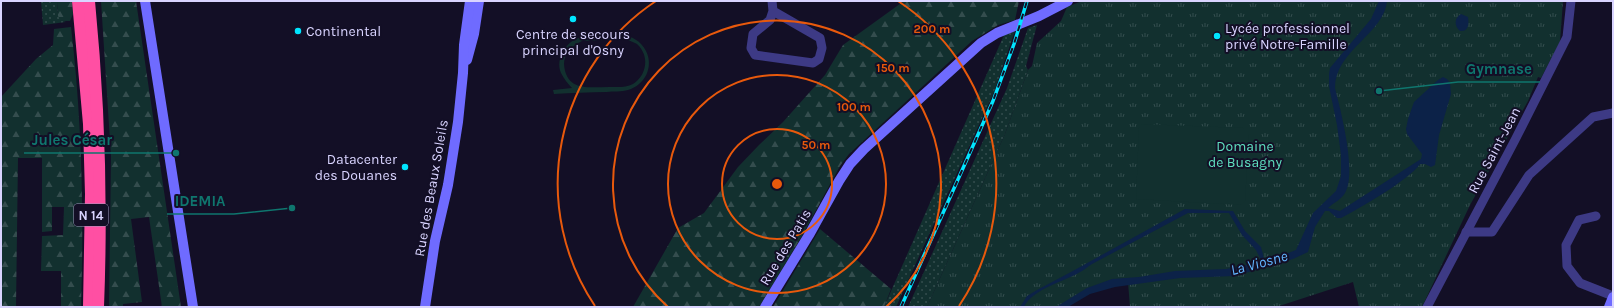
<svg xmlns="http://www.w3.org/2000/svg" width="1614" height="308" font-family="Karla,sans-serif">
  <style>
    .grass { fill: url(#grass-dots) }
    .forest { fill: url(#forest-firs) }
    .park { fill: url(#park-tufts) }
    .pitch { fill: #12302f; fill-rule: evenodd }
    .water { fill: #0c2248 }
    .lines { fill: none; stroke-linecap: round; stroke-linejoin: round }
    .street { stroke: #3d3a85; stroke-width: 9 }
    .secondary { stroke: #6f6bff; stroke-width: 10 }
    .highway { stroke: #ff4fa3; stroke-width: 12 }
    .rail-casing { stroke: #00e5ff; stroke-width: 3.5 }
    .rail { stroke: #130f26; stroke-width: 2; stroke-dasharray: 6; stroke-linecap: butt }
    .ring { fill: none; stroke: #e8590c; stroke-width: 2 }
    .poi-dot { fill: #00e5ff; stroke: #130f26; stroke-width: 1.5 }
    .labels { text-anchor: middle; stroke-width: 4; stroke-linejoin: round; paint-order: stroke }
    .shield { fill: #130f26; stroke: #9e99be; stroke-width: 1 }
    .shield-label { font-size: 13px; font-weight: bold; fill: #d9d4ff }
    .poi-label { font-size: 14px; fill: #d9d4ff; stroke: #130f26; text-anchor: start }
    .park-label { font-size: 14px; fill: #5fe0c0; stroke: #130f26 }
    .street-label { font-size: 14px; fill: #d9d4ff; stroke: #130f26 }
    .water-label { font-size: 15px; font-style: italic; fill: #62b6ff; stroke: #130f26 }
    .centre { fill: #e8590c; stroke: #130f26; stroke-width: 2 }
    .ring-label { font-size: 12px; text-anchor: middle; font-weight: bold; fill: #e8590c; stroke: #130f26; stroke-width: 4; stroke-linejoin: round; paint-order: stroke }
    .leader { fill: none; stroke: #0f766e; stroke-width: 1.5 }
    .callout-dot { fill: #0f766e; stroke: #130f26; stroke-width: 1.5 }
    .callout-label { font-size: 15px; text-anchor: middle; font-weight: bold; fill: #0f766e; stroke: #130f26; stroke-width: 4; stroke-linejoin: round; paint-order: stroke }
  </style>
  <defs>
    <pattern id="grass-dots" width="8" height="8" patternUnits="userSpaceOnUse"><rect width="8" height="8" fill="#12302f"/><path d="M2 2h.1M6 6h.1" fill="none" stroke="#344d4e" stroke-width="1.8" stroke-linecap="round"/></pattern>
    <pattern id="forest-firs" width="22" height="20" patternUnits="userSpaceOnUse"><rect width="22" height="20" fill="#12302f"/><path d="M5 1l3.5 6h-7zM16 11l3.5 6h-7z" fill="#344d4e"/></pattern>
    <pattern id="park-tufts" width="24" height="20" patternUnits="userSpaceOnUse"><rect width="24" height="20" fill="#12302f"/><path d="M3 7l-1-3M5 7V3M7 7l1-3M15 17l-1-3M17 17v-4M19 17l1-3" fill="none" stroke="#344d4e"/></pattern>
  </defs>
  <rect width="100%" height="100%" fill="#130f26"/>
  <!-- grass -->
  <g class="grass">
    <path d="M 41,1 L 57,1 C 58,9 56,19 66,22 L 43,25 Z"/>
    <path d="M 1037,25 L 1026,66 L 1028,70 L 1005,134 L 927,307 L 908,307 L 1007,88 L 1028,28 Z"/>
    <path d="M 1015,31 L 994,92 L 896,307 L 884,307 L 1004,35 Z"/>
  </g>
  <!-- forest -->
  <g class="forest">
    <path d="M 57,1 L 72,1 L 73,14 L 70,21 L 61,21 L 58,16 Z"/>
    <path d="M 101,1 L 136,1 L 181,307 L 162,307 L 149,217 L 131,219 L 142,302 L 123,304 L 123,307 L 109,307 L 111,156 Z"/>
    <path d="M 904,1 L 1019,1 L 1015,20 L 998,25 L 972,41 L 849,154 L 840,166 L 802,236 L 759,307 L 633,307 L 678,228 L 704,213 L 738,167 L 759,145 L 783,122 L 825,75 L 843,45 Z"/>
    <path d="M 71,27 C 82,120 84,213 81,307 L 61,307 L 61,271 L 41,271 L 42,236 L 63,235 L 64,207 L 52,207 L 52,231 L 42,232 L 42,158 L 18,158 L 16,307 L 1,307 L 1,97 L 36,59 L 53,45 L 54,29 Z"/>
    <path d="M 820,229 L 891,289 L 884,307 L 773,307 Z"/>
  </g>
  <!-- park -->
  <path class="park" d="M 1082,1 L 1563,1 L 1560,42 L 1541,78 L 1538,77 L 1528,101 L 1470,205 L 1422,307 L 1359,307 L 1353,282 L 1276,307 L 1130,307 L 1128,282 L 1110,284 L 1062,307 L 927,307 L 1005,134 L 1028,70 L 1032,66 L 1037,43 L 1061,21 L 1067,7 Z"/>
  <!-- pitch -->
  <g class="pitch">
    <path d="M 621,35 C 632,36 641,41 646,51 C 654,67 645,85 628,90 C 622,92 613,91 607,92 C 589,92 572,93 554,94 L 553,90 L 572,88 C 568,84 564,79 561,73 C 555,59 566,41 581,37 C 593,34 609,36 621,35 ZM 626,39 C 629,41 634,42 637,44 C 650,56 647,75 633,84 C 626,88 617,87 609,87 C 589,87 566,92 564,64 C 564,53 573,45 582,41 Z"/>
    <path d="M 1142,124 L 1243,128 L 1249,135 L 1245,201 L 1241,205 L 1136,199 L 1139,128 Z"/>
  </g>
  <!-- water -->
  <g class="water">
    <path d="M 1379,1 L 1387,1 C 1384,34 1335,50 1335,88 C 1341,112 1356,169 1346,191 C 1343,199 1333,203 1328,208 L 1340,211 L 1421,159 L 1422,154 L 1407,134 L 1406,129 L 1408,119 L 1414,102 L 1438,80 L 1443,77 L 1447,79 L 1450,83 L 1451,94 L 1439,135 L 1435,165 L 1431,167 L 1425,164 L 1420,164 C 1409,180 1360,208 1341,218 L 1337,218 L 1329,211 L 1325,211 L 1315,227 L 1308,252 L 1293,259 L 1235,276 L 1180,278 L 1115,287 L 1090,294 L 1068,307 L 1056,307 L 1087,288 L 1112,279 L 1139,277 L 1175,271 L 1226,269 L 1262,262 L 1256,250 L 1242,235 L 1229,213 L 1188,213 L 1092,264 C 1088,266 1086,269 1082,271 C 1066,281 1032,289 1024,307 L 1020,307 L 1027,296 L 1037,290 L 1071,272 L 1185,209 L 1233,211 L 1245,231 L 1261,247 L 1265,262 L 1296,250 L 1313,213 L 1336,191 L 1341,176 L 1341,155 L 1337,125 L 1329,86 L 1329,74 L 1330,68 L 1371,19 Z"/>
    <path d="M 1461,14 L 1468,17 C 1469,23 1469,32 1460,31 C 1454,26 1454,18 1461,14 Z"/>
  </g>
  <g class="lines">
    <!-- street -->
    <g class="street">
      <path d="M 772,1 L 773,11 L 770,20 L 753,34 L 751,48 L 755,55 L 813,63 L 819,59 L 822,48 L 820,38 L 773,11"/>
      <path d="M 1596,216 L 1579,220 L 1566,245 L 1567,266 L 1580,283 L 1613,296"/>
      <path d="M 1466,232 L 1492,232 L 1529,175 L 1593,117 L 1613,113"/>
      <path d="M 1427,307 L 1515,140 L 1567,37 L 1571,1"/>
    </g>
    <!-- secondary -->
    <g class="secondary">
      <path d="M 145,1 L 193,307"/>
      <path d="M 467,60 L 474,34 L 479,1"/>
      <path d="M 425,307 L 435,241 L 448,185 L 458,122 L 463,73 L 464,45 L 470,1"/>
      <path d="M 765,307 L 809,235 L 839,181 L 850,164 L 864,149 L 981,43 L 997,33 L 1039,16 L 1068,1"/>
      <path d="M 1609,307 L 1613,297"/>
    </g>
    <!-- highway -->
    <g class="highway">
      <path d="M 78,1 L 89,124 L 91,194 L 89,307"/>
      <path d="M 89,1 C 99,103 102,205 98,307"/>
    </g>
    <!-- rail casing -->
    <g class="rail-casing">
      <path id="rail" d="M 901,307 L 993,101 L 1014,44 L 1027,1"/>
    </g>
    <!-- rail -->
    <use href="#rail" class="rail"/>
  </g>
  <!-- distance rings -->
  <g class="ring">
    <circle cx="777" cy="184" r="55"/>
    <circle cx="777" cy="184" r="109"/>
    <path d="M668 307A164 164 0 1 1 886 307"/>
    <path d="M595 306A219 219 0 0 1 656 1M898 1A219 219 0 0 1 959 306"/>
  </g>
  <!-- markers -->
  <g class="poi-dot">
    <circle cx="573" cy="19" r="4"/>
    <circle cx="298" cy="31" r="4"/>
    <circle cx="1217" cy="36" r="4"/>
    <circle cx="405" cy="167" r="4"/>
  </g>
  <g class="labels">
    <!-- shield labels -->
    <rect class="shield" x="74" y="204" width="34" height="22" rx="3"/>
    <g class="shield-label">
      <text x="91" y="220">N 14</text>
    </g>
    <!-- poi labels -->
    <g class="poi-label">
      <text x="1225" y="33">Lycée professionnel<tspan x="1225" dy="16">privé Notre-Famille</tspan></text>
      <text x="306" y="36">Continental</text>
      <text x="573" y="39" text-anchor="middle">Centre de secours<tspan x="573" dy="16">principal d'Osny</tspan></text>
      <text x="397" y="164" text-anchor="end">Datacenter<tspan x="397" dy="16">des Douanes</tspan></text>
    </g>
    <!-- park labels -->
    <g class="park-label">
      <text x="1245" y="151">Domaine<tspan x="1245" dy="16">de Busagny</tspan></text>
    </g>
    <!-- street labels -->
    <g class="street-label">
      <text transform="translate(1494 150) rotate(-62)" y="5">Rue Saint-Jean</text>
      <text transform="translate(431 188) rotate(-80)" y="5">Rue des Beaux Soleils</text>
      <text transform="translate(785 247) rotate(-59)" y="5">Rue des Patis</text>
    </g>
    <!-- water labels -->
    <g class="water-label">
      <text transform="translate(1259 263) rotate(-15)" y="5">La Viosne</text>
    </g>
  </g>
  <circle cx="777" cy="184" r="6" class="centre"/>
  <g class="ring-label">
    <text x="932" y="33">200 m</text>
    <text x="893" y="72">150 m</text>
    <text x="854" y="111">100 m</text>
    <text x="816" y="149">50 m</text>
  </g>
  <!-- callouts -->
  <path class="leader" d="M1379 91L1458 82H1540M176 153L121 153H24M292 208L234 214H167"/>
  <g class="callout-dot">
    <circle cx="1379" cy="91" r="4"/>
    <circle cx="176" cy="153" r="4"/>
    <circle cx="292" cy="208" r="4"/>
  </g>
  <g class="callout-label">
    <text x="1499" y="74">Gymnase</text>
    <text x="72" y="145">Jules César</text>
    <text x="200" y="206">IDEMIA</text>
  </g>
  <!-- border -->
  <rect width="1614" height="308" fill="none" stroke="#d9d4ff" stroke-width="4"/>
</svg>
